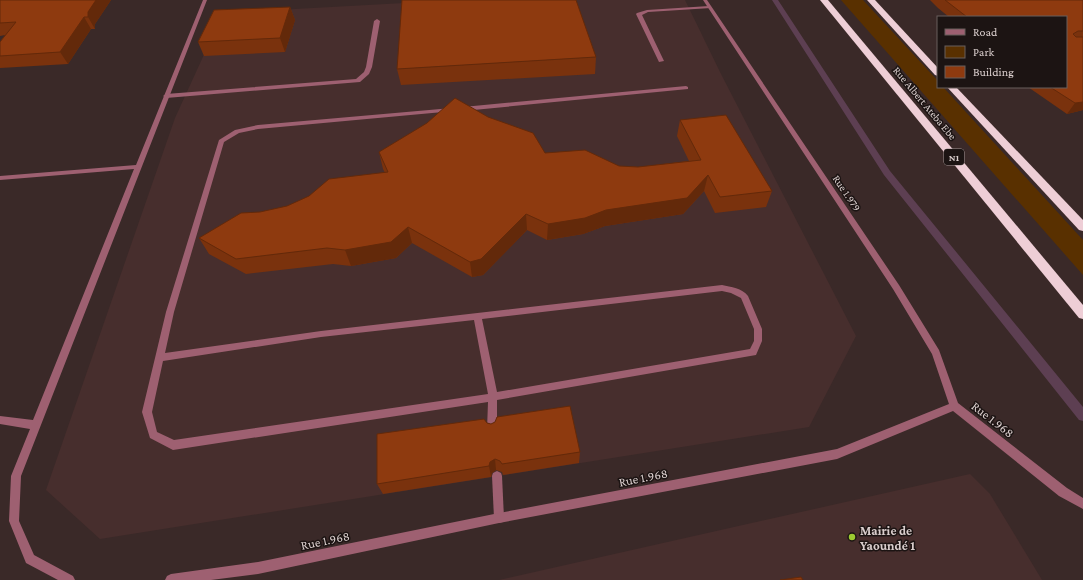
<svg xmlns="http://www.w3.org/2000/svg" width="1083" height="580" font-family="'Crimson Pro',serif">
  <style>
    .built { fill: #472e2d }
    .green { fill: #593000 }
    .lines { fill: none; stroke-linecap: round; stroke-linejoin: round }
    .stream { fill: #5d3f52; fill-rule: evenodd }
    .lane { fill: #9e6071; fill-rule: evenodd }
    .street { fill: #9e6071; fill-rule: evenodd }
    .highway { fill: #eeced6; fill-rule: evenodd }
    .wall { fill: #7a320d }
    .shaded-wall { fill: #63290a }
    .building { fill: #8e3a0f; stroke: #63290a }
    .poi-dot { fill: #9cca31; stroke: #1c1413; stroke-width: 1.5 }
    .labels { text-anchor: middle; stroke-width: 3; stroke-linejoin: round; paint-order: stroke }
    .shield { fill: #1c1413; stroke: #a19695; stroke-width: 1 }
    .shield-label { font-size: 10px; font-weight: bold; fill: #dacecd }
    .street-label { font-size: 11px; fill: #dacecd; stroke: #1c1413 }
    .near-street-label { font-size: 13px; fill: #dacecd; stroke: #1c1413 }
    .near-poi-label { font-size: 13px; font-weight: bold; fill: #dacecd; stroke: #1c1413; text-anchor: start }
  </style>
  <rect width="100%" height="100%" fill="#3a2928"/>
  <!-- built -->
  <g class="built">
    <path d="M 459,0 L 685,0 L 720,72 L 856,336 L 809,427 L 100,539 L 46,490 L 175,118 L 223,13 Z"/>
    <path d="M 970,474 L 990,494 L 1042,580 L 499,580 Z"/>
  </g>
  <!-- green -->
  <path class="green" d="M 841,0 L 863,0 L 938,81 L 938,87 L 943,87 L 1083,240 L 1083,275 Z"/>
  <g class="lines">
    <!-- stream -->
    <path class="stream" d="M 772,0 L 778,0 L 890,171 L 1083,407 L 1083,421 L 1079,420 L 884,175 Z"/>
    <!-- lane -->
    <g class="lane">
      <path d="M 709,6 L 711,7 L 711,8 L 648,12 L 642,15 L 664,61 L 659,62 L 636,14 L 637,13 L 647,10 Z"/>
      <path d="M 377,19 L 380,21 L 372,67 L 369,74 L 360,82 L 166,98 L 163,96 L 166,94 L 356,79 L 364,72 L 366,67 L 374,21 Z"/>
      <path d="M 686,86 L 688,87 L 688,89 L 463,111 L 460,109 L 463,107 Z"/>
      <path d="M 452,108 L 454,109 L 454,111 L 258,129 L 239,133 L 224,142 L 174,312 L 165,353 L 321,331 L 722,285 C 731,287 742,288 748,296 L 762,329 L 762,341 L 756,355 L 497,400 L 497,430 L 495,433 L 492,434 L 489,433 L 487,430 L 488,402 L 173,450 L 150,438 L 142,412 L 155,358 L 166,312 L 219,140 L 235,130 L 258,125 ZM 722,291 L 731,293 L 741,298 L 754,329 L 754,341 L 750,349 L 497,392 L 482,319 ZM 474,320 L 488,394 L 174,440 L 157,432 L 152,412 L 163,361 L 321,337 Z"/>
      <path d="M 497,471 L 501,473 L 502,476 L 504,518 L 503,522 L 499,523 L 495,522 L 494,518 L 492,476 L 493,473 Z"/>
    </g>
    <!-- street -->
    <g class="street">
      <path d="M 203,0 L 207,0 L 21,476 L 19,521 L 34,555 L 73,576 L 75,580 L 58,580 L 26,563 L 9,521 L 11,476 L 30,429 L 0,424 L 0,416 L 33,420 L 134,169 L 0,180 L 0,176 L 136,165 Z"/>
      <path d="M 703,0 L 707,0 L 899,285 L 939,350 L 958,403 L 1067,488 L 1083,498 L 1083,509 L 1059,496 L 953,411 L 837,459 L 499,523 L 258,574 L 211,580 L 165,580 L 167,576 L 171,574 L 258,562 L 499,513 L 837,449 L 949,404 L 932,354 L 893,289 Z"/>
    </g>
    <!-- highway -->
    <g class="highway">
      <path d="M 820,0 L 828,0 L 1083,305 L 1083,319 L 1079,318 Z"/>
      <path d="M 867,0 L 875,0 L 938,68 L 938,76 L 935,75 Z"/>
      <path d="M 947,87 L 956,87 L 1083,220 L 1083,231 L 1079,230 Z"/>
    </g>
  </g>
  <!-- wall -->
  <g class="wall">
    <path d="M 0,0 L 111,0 L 95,24 L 95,29 L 91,29 L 68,64 L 0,68 L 0,42 L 5,35 L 0,36 Z"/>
    <path d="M 930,0 L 1083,0 L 1083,110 L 1067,114 L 1028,87 L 1066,87 L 1066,17 L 949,17 L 938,8 Z"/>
    <path d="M 290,7 L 295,20 L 285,52 L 204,56 L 198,42 Z"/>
    <path d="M 596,57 L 595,74 L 401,85 L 397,69 Z"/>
    <path d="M 680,120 L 772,191 L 766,207 L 715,213 L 704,191 L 683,214 L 605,226 L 583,234 L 547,240 L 527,230 L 483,275 L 472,277 L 412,243 L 396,258 L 351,266 L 333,264 L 246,274 L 209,254 L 199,238 L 260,212 L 287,206 L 385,173 L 383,169 L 379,152 L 545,153 L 619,166 L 638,167 L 689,161 L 677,136 Z"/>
    <path d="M 487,423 L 580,452 L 579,463 L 503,475 L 502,472 L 496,470 L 492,473 L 491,477 L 383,494 L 377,484 Z"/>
  </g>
  <!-- shaded-wall -->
  <g class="shaded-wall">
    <path d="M 96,0 L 111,0 L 95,24 L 95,29 L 88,17 L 88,12 Z"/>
    <path d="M 290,7 L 295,20 L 285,52 L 280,38 Z"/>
    <path d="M 84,17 L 91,29 L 68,64 L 60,52 Z"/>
    <path d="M 1083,102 L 1083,110 L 1067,114 L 1075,103 Z"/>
    <path d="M 708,175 L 704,191 L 683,214 L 605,226 L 583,234 L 547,240 L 548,224 L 606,210 Z"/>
    <path d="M 526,214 L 527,230 L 483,275 L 472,277 L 470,262 Z"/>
    <path d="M 408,227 L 412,243 L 396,258 L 351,266 L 345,250 Z"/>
    <path d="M 495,459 L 496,470 L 492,473 L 491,477 L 489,466 L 490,462 Z"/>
  </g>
  <!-- building -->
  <g class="building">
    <path d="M 0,0 L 96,0 L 88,12 L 88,17 L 84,17 L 60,52 L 0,56 L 0,42 L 16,22 L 0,23 Z"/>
    <path d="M 402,0 L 576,0 L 596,57 L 397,69 Z"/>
    <path d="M 945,0 L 1083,0 L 1083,31 L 1078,31 L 1073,34 L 1076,37 L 1083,37 L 1083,102 L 1075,103 L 1050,87 L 1066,87 L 1066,17 L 967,17 Z"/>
    <path d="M 290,7 L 280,38 L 198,42 L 214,10 Z"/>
    <path d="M 455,98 L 488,117 L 533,133 L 545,153 L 585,150 L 619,166 L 638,167 L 701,160 L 680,120 L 726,115 L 772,191 L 720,197 L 708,175 L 687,198 L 606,210 L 585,218 L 548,224 L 526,214 L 481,259 L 470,262 L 408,227 L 391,242 L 345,250 L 327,248 L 236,259 L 199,238 L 241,213 L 260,212 L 287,206 L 309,196 L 329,179 L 388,172 L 379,152 L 427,123 Z"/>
    <path d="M 570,406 L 580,452 L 502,464 L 500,461 L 495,459 L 490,462 L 489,466 L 377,484 L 377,434 L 484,419 L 487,423 L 491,424 L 495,422 L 497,417 Z"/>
    <path d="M 801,577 L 803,580 L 780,580 Z"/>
  </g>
  <!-- markers -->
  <circle class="poi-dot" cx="852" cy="537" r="4"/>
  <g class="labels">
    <!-- shield labels -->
    <rect class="shield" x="944" y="149" width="20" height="16" rx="3"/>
    <g class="shield-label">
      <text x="954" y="161">N1</text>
    </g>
    <!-- street labels -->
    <g class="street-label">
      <text transform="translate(925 103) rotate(50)" y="4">Rue Albert Ateba Ebe</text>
      <text transform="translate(847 193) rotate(56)" y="4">Rue 1.979</text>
    </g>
    <!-- near-street labels -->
    <g class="near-street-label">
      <text transform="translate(993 419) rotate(38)" y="5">Rue 1.968</text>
      <text transform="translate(643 477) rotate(-11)" y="5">Rue 1.968</text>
      <text transform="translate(325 540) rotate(-12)" y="5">Rue 1.968</text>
    </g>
    <!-- near-poi labels -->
    <g class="near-poi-label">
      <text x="860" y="535">Mairie de<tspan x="860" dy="15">Yaoundé 1</tspan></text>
    </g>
  </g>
  <!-- legend -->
  <rect x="937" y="16" width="130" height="72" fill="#1c1413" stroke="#685e5d"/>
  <rect x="945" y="29" width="20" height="6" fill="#9e6071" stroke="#685e5d"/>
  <text x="973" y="36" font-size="12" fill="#dacecd">Road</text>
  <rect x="945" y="46" width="20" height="12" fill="#593000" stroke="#685e5d"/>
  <text x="973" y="56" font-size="12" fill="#dacecd">Park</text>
  <rect x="945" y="66" width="20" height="12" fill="#8e3a0f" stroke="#685e5d"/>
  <text x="973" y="76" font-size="12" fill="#dacecd">Building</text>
</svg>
